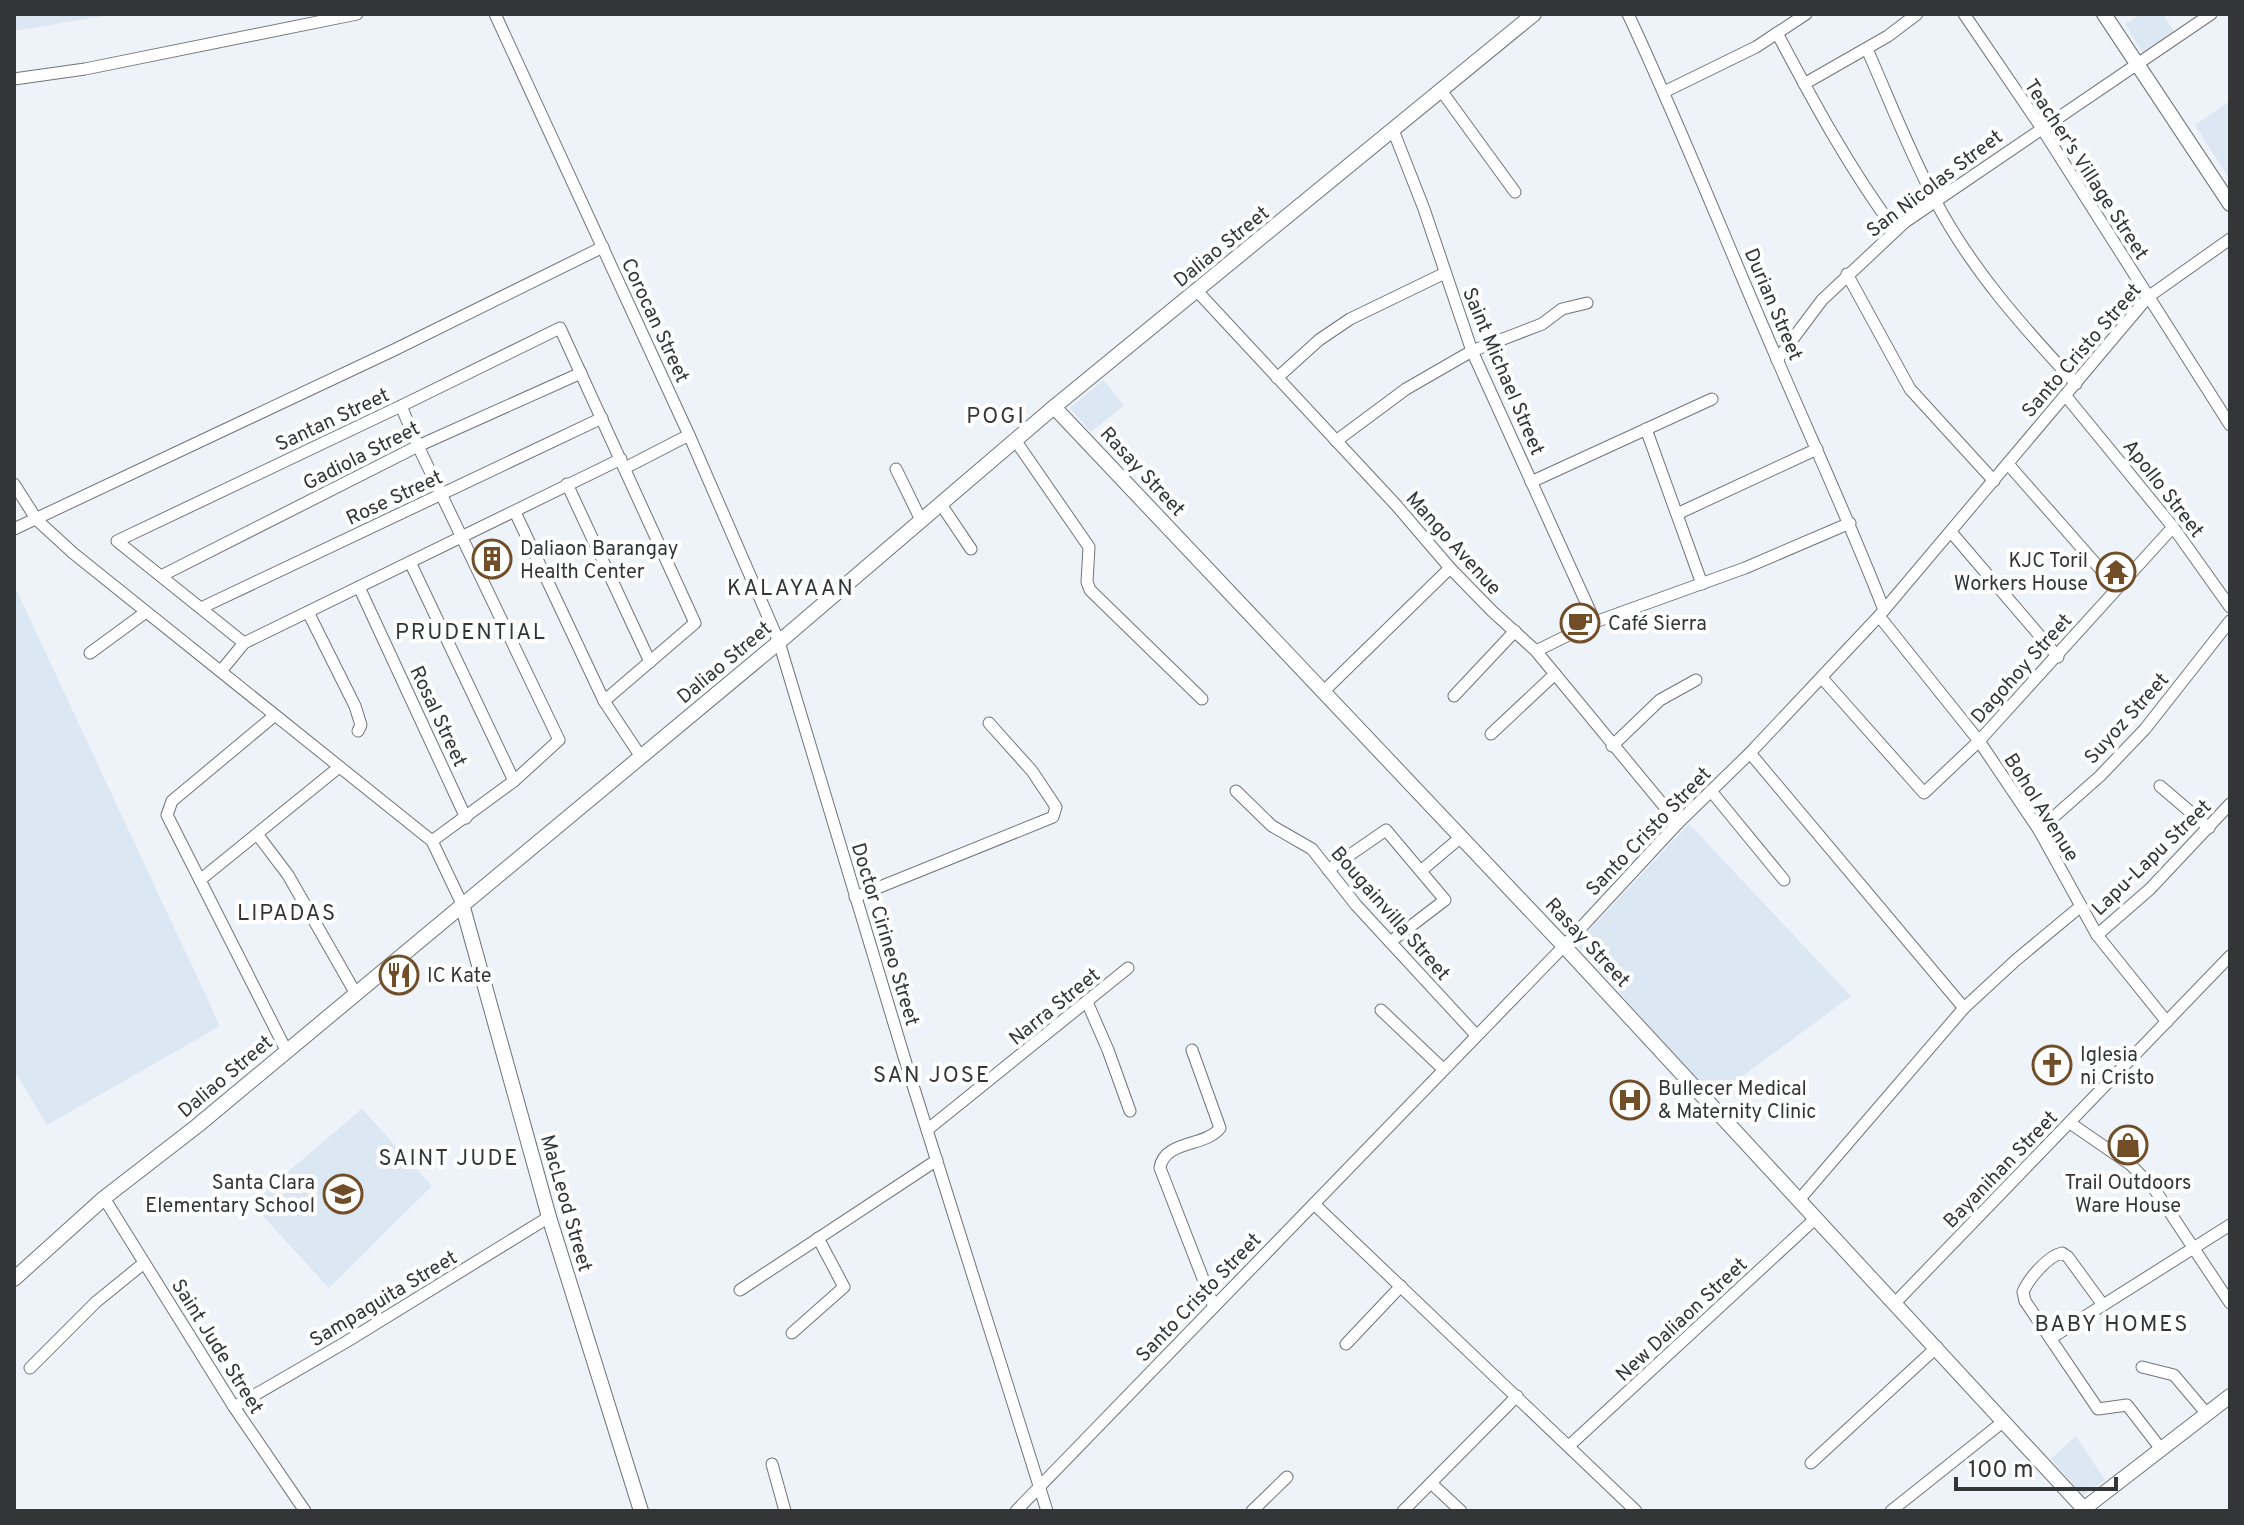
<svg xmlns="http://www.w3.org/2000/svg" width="2244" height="1525" font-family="Overpass,sans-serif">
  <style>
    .built { fill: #dbe7f2 }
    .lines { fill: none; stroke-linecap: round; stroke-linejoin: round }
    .minor-casing { stroke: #70757a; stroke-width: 13 }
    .tertiary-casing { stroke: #70757a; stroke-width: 16 }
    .minor { stroke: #fff; stroke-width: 11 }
    .tertiary { stroke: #fff; stroke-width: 14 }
    .labels { text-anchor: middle; stroke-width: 8; stroke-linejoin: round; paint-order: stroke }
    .street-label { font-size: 20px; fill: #333537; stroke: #fff }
    .poi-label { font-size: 20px; fill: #333537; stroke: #fff; text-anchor: start }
    .neighbourhood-label { font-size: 22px; letter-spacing: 2px; fill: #333537; stroke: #fff }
  </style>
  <rect width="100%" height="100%" fill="#edf3f8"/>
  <!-- built -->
  <g class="built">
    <path d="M 14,14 L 114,14 L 14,31 Z"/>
    <path d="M 2141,14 L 2163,14 L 2175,33 L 2143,53 L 2125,24 Z"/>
    <path d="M 2230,101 L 2230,180 L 2195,125 Z"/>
    <path d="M 1103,380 L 1124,405 L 1091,432 L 1070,408 Z"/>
    <path d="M 14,585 L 220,1026 L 47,1125 L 14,1070 Z"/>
    <path d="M 1689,824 L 1851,996 L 1713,1098 L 1576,944 Z"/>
    <path d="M 362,1109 L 432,1186 L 329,1288 L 251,1203 Z"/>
    <path d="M 2076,1436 L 2105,1480 L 2083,1495 L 2051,1459 Z"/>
  </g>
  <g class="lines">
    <!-- minor casing -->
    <g class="minor-casing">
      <g id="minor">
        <path d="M 495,14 L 689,435 L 779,642 L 905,1060 L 1047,1511"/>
        <path d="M 1628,14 C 1681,127 1727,244 1777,359 C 1813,443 1851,525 1884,610"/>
        <path d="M 1964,14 L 2041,127 L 2230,425"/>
        <path d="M 1777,33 C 1813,101 1849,168 1895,230"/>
        <path d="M 1867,49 C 1889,99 1909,151 1935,200 C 1971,269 2023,327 2076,384"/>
        <path d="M 14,79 L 85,69 L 357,14"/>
        <path d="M 1804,84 L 1888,36 L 1917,14"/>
        <path d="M 1440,89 L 1515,192"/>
        <path d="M 1664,92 L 1756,47 L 1806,14"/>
        <path d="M 1393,130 L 1424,209 L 1472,351 L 1595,622"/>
        <path d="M 1847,274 L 1910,389 L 1994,481"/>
        <path d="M 1197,291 L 1396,505 L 1450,568 L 1492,611 L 1536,651 L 1678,823"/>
        <path d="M 1777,360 L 1822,300 L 1905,222 L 2211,14"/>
        <path d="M 1277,378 L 1319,340 L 1350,319 L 1445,273"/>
        <path d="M 2065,395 L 2173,527 L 2230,607"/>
        <path d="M 401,406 L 418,446 L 559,740 L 514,781 L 432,841"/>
        <path d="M 1646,429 L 1702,584"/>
        <path d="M 1015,440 L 1089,547 L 1087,582 L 1090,590 L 1202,699"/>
        <path d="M 1336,441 L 1406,389 L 1472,351 L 1542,324 L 1562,309 L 1587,303"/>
        <path d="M 2008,464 L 2117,588"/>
        <path d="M 625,468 L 689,435"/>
        <path d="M 896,469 L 921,520"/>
        <path d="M 1531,482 L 1712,399"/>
        <path d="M 14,484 L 37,520 L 73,553 L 432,841 L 462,904"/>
        <path d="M 567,484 L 650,662"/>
        <path d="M 940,503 L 971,549"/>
        <path d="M 515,512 L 604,701 L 641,757"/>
        <path d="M 1677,514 L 1817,449"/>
        <path d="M 14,529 L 394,350 L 603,247"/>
        <path d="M 1951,532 L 2058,657"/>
        <path d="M 410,562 L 514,781"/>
        <path d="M 161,576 L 418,446 L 581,373"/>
        <path d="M 359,587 L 466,818"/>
        <path d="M 201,608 L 602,418"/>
        <path d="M 308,612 L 355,706 L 361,725 L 358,731"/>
        <path d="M 1879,616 L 1979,741 L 2039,830 L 2097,935 L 2167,1022"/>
        <path d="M 244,643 L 117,541 L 401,406 L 560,328 L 695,623 L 604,701"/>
        <path d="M 1536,651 L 1595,622 L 1745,568 L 1850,523"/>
        <path d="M 90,653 L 146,612"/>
        <path d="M 221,671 L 244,643 L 621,459"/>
        <path d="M 1822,678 L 1924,793 L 1979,741 L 2173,527"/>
        <path d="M 1324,691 L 1450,568"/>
        <path d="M 1454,696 L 1515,631"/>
        <path d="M 274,716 L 172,801 L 167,815 L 286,1050"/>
        <path d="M 1491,734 L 1555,674"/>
        <path d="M 1612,746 L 1660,700 L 1696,680"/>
        <path d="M 1750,753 L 1964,1008"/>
        <path d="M 2160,786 L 2209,828"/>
        <path d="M 1236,791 L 1272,826 L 1312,849 L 1356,905 L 1476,1035"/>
        <path d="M 1711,791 L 1784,880"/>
        <path d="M 2039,830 L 2100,776 L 2145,729 L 2230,621"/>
        <path d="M 257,834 L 288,875 L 356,994"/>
        <path d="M 1328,870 L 1386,830 L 1445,900 L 1390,942"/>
        <path d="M 1422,870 L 1461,837"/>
        <path d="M 200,880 L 338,768"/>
        <path d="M 855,897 L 1053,817 L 1056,807 L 1032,771 L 989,723"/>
        <path d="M 2097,935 L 2150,889 L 2230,804"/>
        <path d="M 1087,1002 L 1108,1050 L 1130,1111"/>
        <path d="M 1381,1010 L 1443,1069"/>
        <path d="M 1192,1050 L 1220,1128 C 1206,1147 1164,1140 1160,1168 L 1214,1307"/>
        <path d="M 2070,1123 L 2131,1165 L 2155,1190 L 2230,1303"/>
        <path d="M 927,1130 L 1128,968"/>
        <path d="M 104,1198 L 234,1407 L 305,1511"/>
        <path d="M 1799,1200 L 1964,1008 L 2016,960 L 2081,906"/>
        <path d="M 1314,1204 L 1636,1511"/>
        <path d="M 740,1290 L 937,1160"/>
        <path d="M 1895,1303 L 2230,956"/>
        <path d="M 2103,1305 L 2068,1257 L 2062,1253 C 2048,1256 2029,1278 2023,1292 L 2025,1301 L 2098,1409 L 2127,1405 L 2161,1449"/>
        <path d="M 792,1333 L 844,1287 L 818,1238"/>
        <path d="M 2051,1338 L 2230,1225"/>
        <path d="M 1346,1344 L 1401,1286"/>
        <path d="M 2142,1367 L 2174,1375 L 2207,1414"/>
        <path d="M 30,1368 L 96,1302 L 144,1263"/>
        <path d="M 234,1407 L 346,1342 L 549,1217"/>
        <path d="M 1570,1445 L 1816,1218"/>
        <path d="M 1811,1463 L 1937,1347"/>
        <path d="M 772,1464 L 785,1511"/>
        <path d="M 1431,1483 L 1461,1511"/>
        <path d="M 1016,1511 L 1564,946 L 1678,823 L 1750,753 L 1879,616 L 2148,297 L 2230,239"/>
        <path d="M 1252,1511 L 1287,1477"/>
        <path d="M 1403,1511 L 1517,1396"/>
        <path d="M 1891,1511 L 2004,1421"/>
      </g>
    </g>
    <!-- tertiary casing -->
    <g class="tertiary-casing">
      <g id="tertiary">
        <path d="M 2104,14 L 2230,204"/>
        <path d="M 1054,407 L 1564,946 L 2086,1511"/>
        <path d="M 462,904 L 549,1217 L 641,1511"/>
        <path d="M 14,1279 L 104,1198 L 197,1126 L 779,642 L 1054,407 L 1534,14"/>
        <path d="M 2081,1511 L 2230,1396"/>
      </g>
    </g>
    <!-- minor -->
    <use href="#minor" class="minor"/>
    <!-- tertiary -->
    <use href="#tertiary" class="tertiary"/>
  </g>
  <!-- icons -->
  <defs>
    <g id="building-ring" transform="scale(2)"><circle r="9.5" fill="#fff" stroke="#724e28" stroke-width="1.5"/><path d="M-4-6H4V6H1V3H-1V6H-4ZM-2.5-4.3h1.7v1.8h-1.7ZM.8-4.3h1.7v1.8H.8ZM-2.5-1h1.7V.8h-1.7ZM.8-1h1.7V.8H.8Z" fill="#724e28"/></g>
    <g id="temple-ring" transform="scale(2)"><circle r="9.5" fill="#fff" stroke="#724e28" stroke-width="1.5"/><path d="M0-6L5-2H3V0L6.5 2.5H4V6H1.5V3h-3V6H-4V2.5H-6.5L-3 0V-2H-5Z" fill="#724e28"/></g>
    <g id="cafe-ring" transform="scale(2)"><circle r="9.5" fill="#fff" stroke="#724e28" stroke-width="1.5"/><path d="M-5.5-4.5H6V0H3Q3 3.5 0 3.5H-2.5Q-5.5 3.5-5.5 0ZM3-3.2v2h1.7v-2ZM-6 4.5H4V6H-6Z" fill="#724e28"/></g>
    <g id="restaurant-ring" transform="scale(2)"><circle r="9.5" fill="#fff" stroke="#724e28" stroke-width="1.5"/><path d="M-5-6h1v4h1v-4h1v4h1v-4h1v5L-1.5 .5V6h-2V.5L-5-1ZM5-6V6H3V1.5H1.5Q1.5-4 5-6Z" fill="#724e28"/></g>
    <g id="church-ring" transform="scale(2)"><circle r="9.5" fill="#fff" stroke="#724e28" stroke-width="1.5"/><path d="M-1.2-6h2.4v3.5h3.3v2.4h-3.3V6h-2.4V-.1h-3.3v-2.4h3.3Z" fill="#724e28"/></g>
    <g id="hospital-ring" transform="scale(2)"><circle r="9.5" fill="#fff" stroke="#724e28" stroke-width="1.5"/><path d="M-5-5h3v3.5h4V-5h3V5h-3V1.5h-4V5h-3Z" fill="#724e28"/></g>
    <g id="shop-ring" transform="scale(2)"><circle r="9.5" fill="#fff" stroke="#724e28" stroke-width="1.5"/><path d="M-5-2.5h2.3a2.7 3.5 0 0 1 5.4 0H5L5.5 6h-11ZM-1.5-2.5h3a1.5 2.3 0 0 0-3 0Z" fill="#724e28"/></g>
    <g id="school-ring" transform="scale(2)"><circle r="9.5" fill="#fff" stroke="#724e28" stroke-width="1.5"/><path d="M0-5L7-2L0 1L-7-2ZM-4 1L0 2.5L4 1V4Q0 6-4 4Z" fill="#724e28"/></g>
  </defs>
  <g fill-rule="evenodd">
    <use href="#building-ring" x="492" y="559"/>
    <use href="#temple-ring" x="2116" y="572"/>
    <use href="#cafe-ring" x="1580" y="623"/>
    <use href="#restaurant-ring" x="399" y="975"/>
    <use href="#church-ring" x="2052" y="1065"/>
    <use href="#hospital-ring" x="1630" y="1100"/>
    <use href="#shop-ring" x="2128" y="1145"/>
    <use href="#school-ring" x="343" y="1194"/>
  </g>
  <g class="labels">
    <!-- street labels -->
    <g class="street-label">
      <text transform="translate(2087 169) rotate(57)" y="7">Teacher's Village Street</text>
      <text transform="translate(1934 183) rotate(-37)" y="7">San Nicolas Street</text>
      <text transform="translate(1221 246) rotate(-39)" y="7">Daliao Street</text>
      <text transform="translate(1774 304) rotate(67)" y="7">Durian Street</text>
      <text transform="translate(656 320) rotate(65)" y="7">Corocan Street</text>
      <text transform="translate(2081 350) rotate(-49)" y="7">Santo Cristo Street</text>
      <text transform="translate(1504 371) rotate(67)" y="7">Saint Michael Street</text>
      <text transform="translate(332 419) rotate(-25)" y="7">Santan Street</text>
      <text transform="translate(361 455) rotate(-27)" y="7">Gadiola Street</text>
      <text transform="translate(1143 471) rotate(47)" y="7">Rasay Street</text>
      <text transform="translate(2164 488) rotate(52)" y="7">Apollo Street</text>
      <text transform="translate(394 497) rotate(-25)" y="7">Rose Street</text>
      <text transform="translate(1454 543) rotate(48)" y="7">Mango Avenue</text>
      <text transform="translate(724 662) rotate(-40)" y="7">Daliao Street</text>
      <text transform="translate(2021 668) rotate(-48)" y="7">Dagohoy Street</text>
      <text transform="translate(439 716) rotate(65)" y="7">Rosal Street</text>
      <text transform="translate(2126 718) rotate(-48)" y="7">Suyoz Street</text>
      <text transform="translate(2042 807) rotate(58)" y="7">Bohol Avenue</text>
      <text transform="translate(1648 831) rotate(-46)" y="7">Santo Cristo Street</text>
      <text transform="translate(2151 857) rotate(-44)" y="7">Lapu-Lapu Street</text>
      <text transform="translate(1391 913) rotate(49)" y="7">Bougainvilla Street</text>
      <text transform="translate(886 934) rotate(73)" y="7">Doctor Cirineo Street</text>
      <text transform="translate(1588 942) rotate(47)" y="7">Rasay Street</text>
      <text transform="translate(1054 1006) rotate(-39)" y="7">Narra Street</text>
      <text transform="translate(225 1076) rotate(-40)" y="7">Daliao Street</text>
      <text transform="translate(2000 1169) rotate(-46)" y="7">Bayanihan Street</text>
      <text transform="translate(567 1203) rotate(74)" y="7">MacLeod Street</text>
      <text transform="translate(1198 1297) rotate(-46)" y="7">Santo Cristo Street</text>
      <text transform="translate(383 1298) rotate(-31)" y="7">Sampaguita Street</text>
      <text transform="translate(1681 1319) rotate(-43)" y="7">New Daliaon Street</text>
      <text transform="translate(218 1346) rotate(58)" y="7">Saint Jude Street</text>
    </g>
    <!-- poi labels -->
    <g class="poi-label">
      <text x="520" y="555">Daliaon Barangay<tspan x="520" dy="23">Health Center</tspan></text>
      <text x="2088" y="567" text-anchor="end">KJC Toril<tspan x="2088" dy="23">Workers House</tspan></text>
      <text x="1608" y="630">Café Sierra</text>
      <text x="427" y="982">IC Kate</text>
      <text x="2080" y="1061">Iglesia<tspan x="2080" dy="23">ni Cristo</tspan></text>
      <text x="1658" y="1095">Bullecer Medical<tspan x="1658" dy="23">&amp; Maternity Clinic</tspan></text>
      <text x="315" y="1189" text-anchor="end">Santa Clara<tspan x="315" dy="23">Elementary School</tspan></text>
      <text x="2128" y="1189" text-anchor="middle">Trail Outdoors<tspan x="2128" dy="23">Ware House</tspan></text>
    </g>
    <!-- neighbourhood labels -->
    <g class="neighbourhood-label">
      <text x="996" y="423">POGI</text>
      <text x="791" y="595">KALAYAAN</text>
      <text x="471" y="639">PRUDENTIAL</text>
      <text x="287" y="920">LIPADAS</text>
      <text x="932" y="1082">SAN JOSE</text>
      <text x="449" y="1165">SAINT JUDE</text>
      <text x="2112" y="1331">BABY HOMES</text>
    </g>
  </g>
  <!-- border -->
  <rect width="2244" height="1525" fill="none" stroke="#333537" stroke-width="32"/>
  <!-- scale -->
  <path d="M1956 1477v12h160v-12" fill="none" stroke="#333537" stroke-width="4"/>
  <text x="1968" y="1477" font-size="24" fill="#333537" stroke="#ffffff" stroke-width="6" paint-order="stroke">100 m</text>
</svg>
